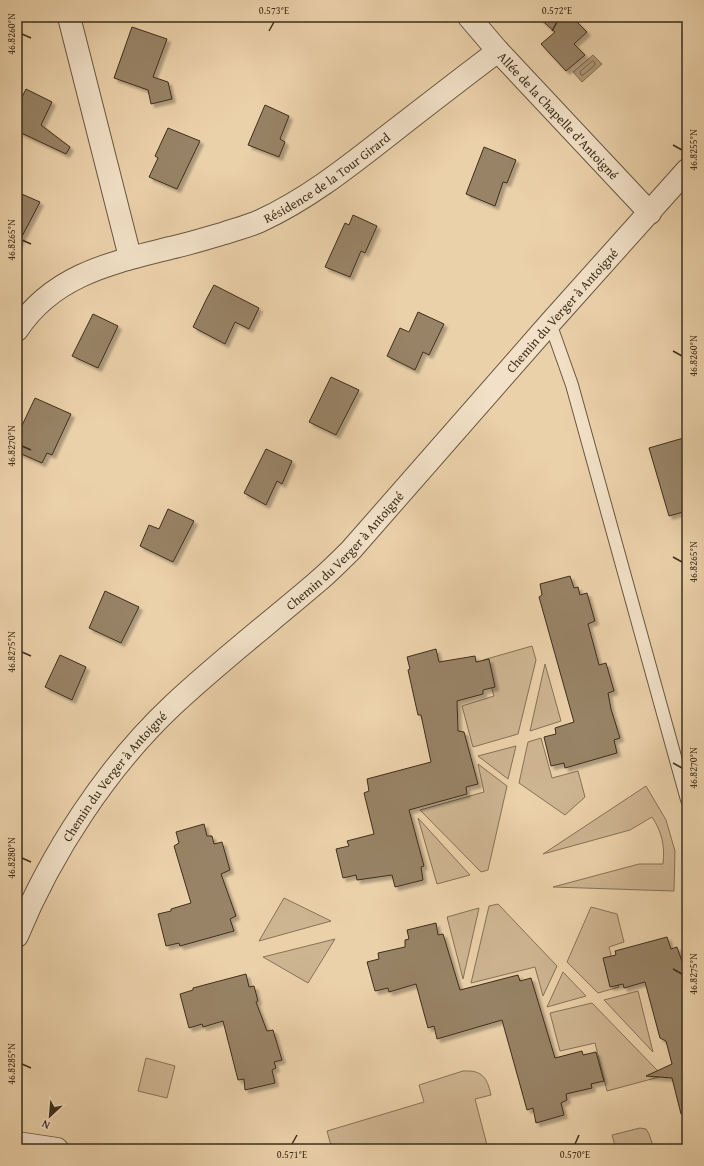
<svg xmlns="http://www.w3.org/2000/svg" width="704" height="1166" font-family="'Gentium Book Plus',serif">
  <style>
    .green { fill: #ceb592; stroke: #867257 }
    .water { fill: #b09a7a; stroke: #826f54 }
    .lines { fill: none; stroke-linecap: round; stroke-linejoin: round }
    .shore { stroke: #77644b; stroke-width: 1 }
    .building { fill: #988366; stroke: #3e2e1c; filter: url(#shadow) }
    .service-casing { stroke: #695740; stroke-width: 14 }
    .minor-casing { stroke: #695740; stroke-width: 24 }
    .service { stroke: #f2e1c8; stroke-width: 12 }
    .minor { stroke: #f2e1c8; stroke-width: 22 }
    .ticks { fill: none; stroke: #3e2e1c; stroke-width: 1.5 }
    .labels { text-anchor: middle; stroke-width: 3; stroke-linejoin: round; paint-order: stroke }
    .street-label { font-size: 13px; fill: #3e2e1c; stroke: #f2e1c8 }
    .neatline { fill: none; stroke: #3e2e1c; stroke-width: 1.5 }
    .ticks-label { font-size: 10px; text-anchor: middle; fill: #3e2e1c }
  </style>
  <defs>
    <filter id="shadow"><feDropShadow dx="3.5" dy="3.5" stdDeviation="1" flood-color="#0004"/></filter>
  </defs>
  <rect width="100%" height="100%" fill="#ebd1aa"/>
  <filter id="stains"><feTurbulence type="fractalNoise" baseFrequency=".005" numOctaves="4"/><feColorMatrix values="0 0 0 0 .2 0 0 0 0 .09 0 0 0 0 .02 0 0 0 .5 -.17"/></filter>
  <radialGradient id="worn" r=".72"><stop offset=".6" stop-color="#630" stop-opacity="0"/><stop offset="1" stop-color="#630" stop-opacity=".3"/></radialGradient>
  <!-- green -->
  <g class="green">
    <path d="M 532,646 L 536,660 L 518,734 L 473,747 L 462,706 L 494,696 L 483,660 Z"/>
    <path d="M 545,664 L 561,721 L 530,731 Z"/>
    <path d="M 541,738 L 552,778 L 578,771 L 585,797 L 565,815 L 519,783 L 528,742 Z"/>
    <path d="M 516,746 L 508,779 L 478,756 Z"/>
    <path d="M 478,764 L 507,786 L 488,870 L 481,872 L 420,810 L 484,792 Z"/>
    <path d="M 646,786 L 666,820 L 675,851 L 674,891 L 553,887 L 639,864 L 663,864 C 665,846 662,832 652,817 L 630,830 L 543,854 Z"/>
    <path d="M 418,818 L 470,875 L 437,884 Z"/>
    <path d="M 284,898 L 331,921 L 259,941 Z"/>
    <path d="M 498,904 L 557,966 L 543,996 L 535,967 L 471,983 L 489,906 Z"/>
    <path d="M 591,907 L 617,914 L 624,942 L 609,947 L 619,987 L 598,993 L 567,962 Z"/>
    <path d="M 479,908 L 463,979 L 447,917 Z"/>
    <path d="M 335,939 L 308,983 L 263,957 Z"/>
    <path d="M 563,972 L 586,996 L 547,1007 Z"/>
    <path d="M 638,991 L 653,1052 L 604,1000 Z"/>
    <path d="M 592,1003 L 657,1070 L 659,1077 L 607,1091 L 595,1043 L 560,1051 L 550,1013 Z"/>
    <path d="M 146,1058 L 175,1066 L 167,1098 L 138,1091 Z"/>
    <path d="M 463,1071 C 482,1070 487,1077 491,1095 L 475,1099 L 488,1149 L 332,1149 L 327,1131 L 424,1102 L 419,1085 Z"/>
    <path d="M 640,1128 L 646,1129 L 649,1134 L 654,1149 L 616,1149 L 612,1135 Z"/>
  </g>
  <!-- water -->
  <path class="water" d="M 593,55 L 602,64 L 582,82 L 573,72 Z"/>
  <g class="lines">
    <!-- shore -->
    <path class="shore" d="M 593,61 L 595,63 L 595,65 L 583,75 L 581,75 L 580,72 Z"/>
  </g>
  <!-- building -->
  <g class="building">
    <path d="M 538,17 L 572,17 L 587,32 L 574,44 L 585,55 L 566,71 L 541,44 L 555,32 Z"/>
    <path d="M 132,27 L 167,39 L 153,77 L 168,82 L 172,99 L 151,104 L 148,90 L 114,78 Z"/>
    <path d="M 26,89 L 52,102 L 41,125 L 70,147 L 66,154 L 17,131 L 17,107 Z"/>
    <path d="M 265,105 L 289,116 L 280,139 L 285,142 L 279,157 L 248,145 Z"/>
    <path d="M 168,128 L 200,141 L 177,189 L 149,177 L 158,158 L 155,156 Z"/>
    <path d="M 484,147 L 516,160 L 507,183 L 503,182 L 495,206 L 466,194 Z"/>
    <path d="M 17,192 L 40,202 L 17,246 Z"/>
    <path d="M 353,215 L 377,226 L 365,253 L 361,251 L 350,277 L 325,267 L 345,223 L 349,225 Z"/>
    <path d="M 214,285 L 259,308 L 249,329 L 235,322 L 225,344 L 193,327 L 207,298 Z"/>
    <path d="M 418,312 L 444,324 L 429,355 L 423,352 L 415,370 L 387,356 L 400,328 L 409,332 Z"/>
    <path d="M 93,314 L 118,326 L 98,368 L 72,356 Z"/>
    <path d="M 331,377 L 359,390 L 336,435 L 309,422 Z"/>
    <path d="M 35,398 L 71,414 L 52,455 L 47,453 L 42,463 L 17,452 L 17,436 Z"/>
    <path d="M 687,437 L 687,511 L 669,516 L 649,448 Z"/>
    <path d="M 266,449 L 292,461 L 282,484 L 277,481 L 266,505 L 244,493 Z"/>
    <path d="M 168,509 L 194,521 L 173,562 L 140,546 L 149,525 L 159,529 Z"/>
    <path d="M 570,576 L 574,588 L 578,587 L 580,595 L 587,593 L 595,621 L 588,624 L 599,665 L 606,663 L 614,691 L 608,693 L 611,709 L 620,738 L 614,740 L 617,753 L 565,768 L 564,763 L 551,766 L 544,737 L 556,734 L 555,728 L 574,722 L 539,597 L 542,595 L 540,584 Z"/>
    <path d="M 105,591 L 139,607 L 121,643 L 89,628 Z"/>
    <path d="M 436,649 L 439,662 L 475,656 L 476,662 L 489,659 L 495,687 L 483,690 L 483,694 L 457,701 L 458,731 L 464,732 L 478,784 L 466,787 L 467,794 L 409,810 L 424,866 L 421,867 L 423,880 L 395,887 L 392,875 L 357,880 L 356,875 L 343,878 L 336,849 L 349,846 L 347,841 L 374,834 L 364,793 L 369,791 L 367,779 L 431,762 L 421,715 L 418,715 L 408,670 L 410,669 L 407,657 Z"/>
    <path d="M 60,655 L 86,667 L 72,700 L 45,687 Z"/>
    <path d="M 204,824 L 207,836 L 212,836 L 214,844 L 222,842 L 230,870 L 221,874 L 236,916 L 230,919 L 234,931 L 180,946 L 179,943 L 166,946 L 158,914 L 171,911 L 171,909 L 191,903 L 174,846 L 179,843 L 176,832 Z"/>
    <path d="M 436,923 L 438,935 L 443,934 L 460,990 L 518,975 L 520,981 L 531,978 L 555,1058 L 582,1051 L 583,1055 L 596,1052 L 604,1081 L 591,1084 L 592,1088 L 566,1094 L 567,1100 L 561,1103 L 564,1115 L 536,1123 L 533,1108 L 527,1110 L 502,1020 L 437,1039 L 434,1026 L 428,1028 L 416,984 L 389,992 L 388,988 L 375,991 L 367,962 L 379,959 L 378,953 L 405,947 L 405,940 L 409,939 L 407,930 Z"/>
    <path d="M 667,937 L 671,949 L 677,947 L 687,976 L 687,1113 L 681,1114 L 672,1078 L 646,1076 L 672,1064 L 666,1041 L 660,1038 L 645,982 L 624,988 L 623,984 L 610,987 L 603,958 L 616,955 L 615,951 Z"/>
    <path d="M 246,974 L 249,987 L 254,986 L 258,1001 L 256,1002 L 267,1031 L 273,1030 L 282,1060 L 274,1062 L 276,1068 L 272,1070 L 275,1083 L 245,1090 L 244,1079 L 238,1080 L 223,1021 L 203,1027 L 202,1024 L 189,1028 L 180,994 L 193,990 L 193,988 Z"/>
  </g>
  <g class="lines">
    <!-- service casing -->
    <g class="service-casing">
      <path id="service" d="M 550,323 L 572,385 L 687,800"/>
    </g>
    <!-- minor casing -->
    <g class="minor-casing">
      <g id="minor">
        <path d="M 69,17 L 130,257"/>
        <path id="s1" d="M 469,17 L 498,51 L 650,213"/>
        <path id="s2" d="M 17,330 C 53,275 111,263 170,248 C 189,244 207,238 225,233 C 237,229 249,226 260,221 C 308,199 349,166 390,134 C 426,106 462,78 498,51"/>
        <path id="s3" d="M 17,936 C 51,853 107,767 173,705 C 219,662 268,624 316,583 C 328,573 340,561 351,550 L 550,323 L 687,170"/>
        <path d="M 17,1143 L 57,1149"/>
      </g>
    </g>
    <!-- service -->
    <use href="#service" class="service"/>
    <!-- minor -->
    <use href="#minor" class="minor"/>
  </g>
  <!-- ticks -->
  <path class="ticks" d="M 269,31 L 274,22M 552,31 L 557,22M 22,34 L 31,38M 673,145 L 682,150M 22,240 L 31,244M 673,351 L 682,356M 22,446 L 31,450M 673,557 L 682,562M 22,652 L 31,656M 673,763 L 682,768M 22,858 L 31,862M 673,969 L 682,974M 22,1064 L 31,1068M 292,1144 L 297,1135M 575,1144 L 579,1135"/>
  <g class="labels">
    <!-- street labels -->
    <g class="street-label">
      <text dy="5" stroke="none"><textPath href="#s1" startOffset="133">Allée de la Chapelle d'Antoigné</textPath></text>
      <text dy="5" stroke="none"><textPath href="#s2" startOffset="352">Résidence de la Tour Girard</textPath></text>
      <text dy="5" stroke="none"><textPath href="#s3" startOffset="836">Chemin du Verger à Antoigné</textPath></text>
      <text dy="5" stroke="none"><textPath href="#s3" startOffset="512">Chemin du Verger à Antoigné</textPath></text>
      <text dy="5" stroke="none"><textPath href="#s3" startOffset="188">Chemin du Verger à Antoigné</textPath></text>
    </g>
  </g>
  <!-- margin -->
  <rect width="704" height="1166" fill="none" stroke="#ebd1aa" stroke-width="44"/>
  <!-- north arrow -->
  <g transform="translate(50 1116) rotate(206)" stroke="#f2e1c8" stroke-width="3" paint-order="stroke">
  <path d="M0-3L7 15L0 10L-7 15Z" fill="#3e2e1c"/>
  <text y="-6" font-size="11" font-weight="bold" text-anchor="middle" fill="#3e2e1c">N</text>
  </g>
  <rect x="22" y="22" width="660" height="1122" class="neatline"/>
  <g class="ticks-label">
    <text x="274" y="14">0.573°E</text>
    <text x="557" y="14">0.572°E</text>
    <text transform="translate(11 34) rotate(-90)" y="4">46.8260°N</text>
    <text transform="translate(693 150) rotate(-90)" y="4">46.8255°N</text>
    <text transform="translate(11 240) rotate(-90)" y="4">46.8265°N</text>
    <text transform="translate(693 356) rotate(-90)" y="4">46.8260°N</text>
    <text transform="translate(11 446) rotate(-90)" y="4">46.8270°N</text>
    <text transform="translate(693 562) rotate(-90)" y="4">46.8265°N</text>
    <text transform="translate(11 652) rotate(-90)" y="4">46.8275°N</text>
    <text transform="translate(693 768) rotate(-90)" y="4">46.8270°N</text>
    <text transform="translate(11 858) rotate(-90)" y="4">46.8280°N</text>
    <text transform="translate(693 974) rotate(-90)" y="4">46.8275°N</text>
    <text transform="translate(11 1064) rotate(-90)" y="4">46.8285°N</text>
    <text x="292" y="1158">0.571°E</text>
    <text x="575" y="1158">0.570°E</text>
  </g>
  <rect width="100%" height="100%" filter="url(#stains)"/>
  <rect width="100%" height="100%" fill="url(#worn)"/>
</svg>
